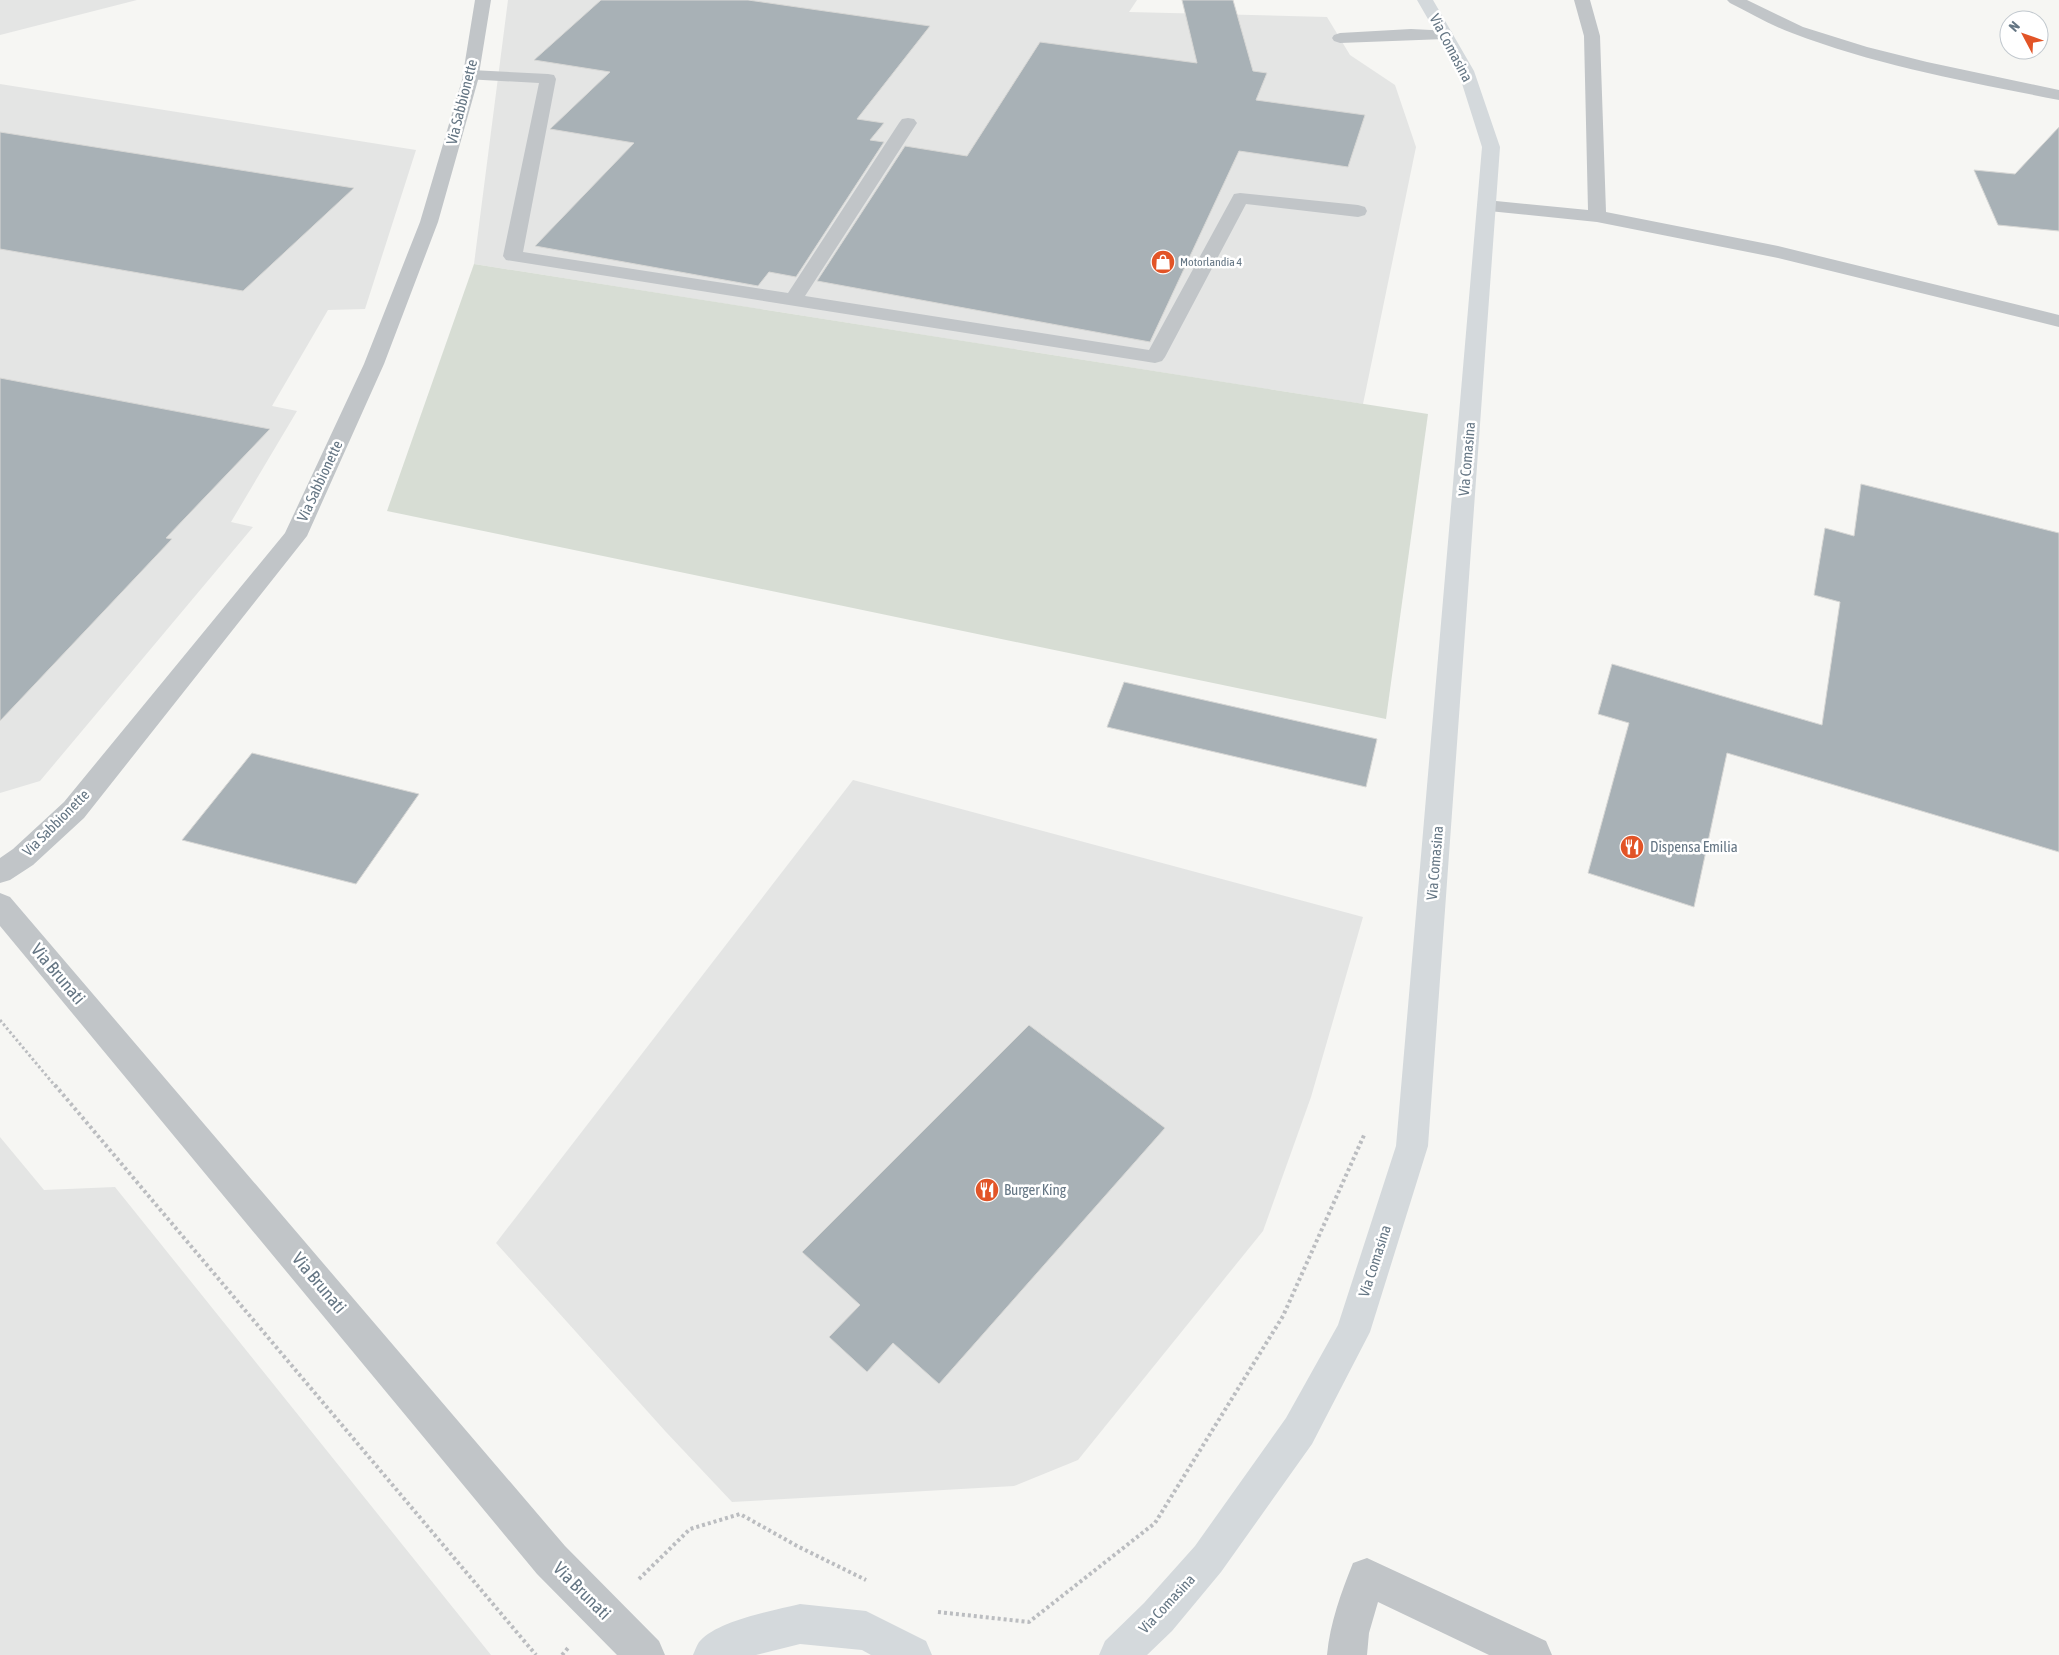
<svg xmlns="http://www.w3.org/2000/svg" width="2059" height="1655" font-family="'Asap Condensed',sans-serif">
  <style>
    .built { fill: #e4e5e4 }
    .green { fill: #d7ddd4 }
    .building { fill: #a8b1b6; stroke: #d7d7d5 }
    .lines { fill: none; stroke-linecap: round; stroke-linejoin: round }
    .path-far1 { stroke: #bbbdc0; stroke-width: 3; stroke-dasharray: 2.5 2.5; stroke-linecap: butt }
    .path { stroke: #bbbdc0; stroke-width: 4; stroke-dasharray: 3 3; stroke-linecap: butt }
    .service { fill: #c1c5c8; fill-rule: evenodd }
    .minor { fill: #c1c5c8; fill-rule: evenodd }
    .secondary { fill: #d4d9dc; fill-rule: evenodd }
    .labels { text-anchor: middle; stroke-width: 5; stroke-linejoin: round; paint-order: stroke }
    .far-poi-label { font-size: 12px; fill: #657684; stroke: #fff; text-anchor: start }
    .street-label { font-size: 15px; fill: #657684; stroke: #fff }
    .poi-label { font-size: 15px; fill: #657684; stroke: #fff; text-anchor: start }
    .near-street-label { font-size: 18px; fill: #657684; stroke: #fff }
  </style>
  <rect width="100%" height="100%" fill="#f6f6f3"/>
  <!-- built -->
  <g class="built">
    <path d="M 0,0 L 137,0 L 0,35 Z"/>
    <path d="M 508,0 L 1137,0 L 1129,12 L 1327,17 L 1350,55 L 1395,85 L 1416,147 L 1363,404 L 474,264 Z"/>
    <path d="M 0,84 L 416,150 L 365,309 L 328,310 L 272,406 L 297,411 L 231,522 L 253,527 L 40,781 L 0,793 Z"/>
    <path d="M 853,780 L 1363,917 L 1311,1097 L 1263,1231 L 1078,1460 L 1014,1486 L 732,1502 L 666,1432 L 496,1243 Z"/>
    <path d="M 0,1137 L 44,1190 L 115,1187 L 491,1655 L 0,1655 Z"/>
  </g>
  <!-- green -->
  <path class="green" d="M 474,264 L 1428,414 L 1386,719 L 387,511 Z"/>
  <!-- building -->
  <g class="building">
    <path d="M 601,0 L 748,0 L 930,26 L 857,119 L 884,123 L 870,140 L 884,142 L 796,277 L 769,272 L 758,286 L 535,246 L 634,143 L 550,129 L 610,72 L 534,60 Z"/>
    <path d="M 1182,0 L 1233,0 L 1253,71 L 1267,73 L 1256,100 L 1365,115 L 1348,167 L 1239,151 L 1150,342 L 817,281 L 905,146 L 967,156 L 1040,42 L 1197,63 Z"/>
    <path d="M 2059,127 L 2059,231 L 1998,225 L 1974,170 L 2015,174 Z"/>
    <path d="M 0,132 L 354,188 L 243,291 L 0,249 Z"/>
    <path d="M 0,378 L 270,429 L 166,538 L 172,539 L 0,721 Z"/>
    <path d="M 1861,484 L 2059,533 L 2059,852 L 1727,753 L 1694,907 L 1588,873 L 1629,723 L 1598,714 L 1612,664 L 1822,725 L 1840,602 L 1814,595 L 1825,528 L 1854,536 Z"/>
    <path d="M 1124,682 L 1377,739 L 1366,787 L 1107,727 Z"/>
    <path d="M 252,753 L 419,794 L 356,884 L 182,840 Z"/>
    <path d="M 1029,1025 L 1165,1128 L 939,1384 L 893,1343 L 867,1372 L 829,1337 L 860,1305 L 802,1252 Z"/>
  </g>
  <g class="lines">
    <!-- path-far1 -->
    <path class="path-far1" d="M 0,1020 L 56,1087"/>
    <!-- path -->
    <g class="path">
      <path d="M 55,1085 L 536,1655"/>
      <path d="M 639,1579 L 690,1529 L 740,1514 L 799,1547 L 866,1580"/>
      <path d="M 938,1612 L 1029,1622 L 1155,1523 L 1283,1316 L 1365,1133"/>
      <path d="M 562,1655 L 568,1648"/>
    </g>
    <!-- service -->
    <g class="service">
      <path d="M 1574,0 L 1590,0 L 1600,36 L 1606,212 L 1778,246 L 2059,315 L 2059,327 L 1778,258 L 1597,222 L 1479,210 L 1477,206 L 1479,202 L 1486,200 L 1588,210 L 1584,36 Z"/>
      <path d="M 1727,0 L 1747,0 L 1803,27 L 1867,47 L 1927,62 L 2059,90 L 2059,100 C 1969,82 1878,66 1792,33 C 1770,25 1750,13 1730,3 Z"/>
      <path d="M 1411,29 L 1451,31 L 1453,34 L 1451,37 L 1445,39 L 1340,43 L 1334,41 L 1332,38 L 1334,35 L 1340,33 Z"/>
      <path d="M 471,70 L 548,74 L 554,75 L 556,79 L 523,252 L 788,293 L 899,123 L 902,119 L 908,118 L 914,119 L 917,123 L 805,296 L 1149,350 L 1234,194 L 1240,193 L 1358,205 L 1365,207 L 1367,211 L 1365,215 L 1358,217 L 1246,204 L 1165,357 L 1162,361 L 1155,363 L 506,260 L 503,256 L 539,83 L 465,79 L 463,75 L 465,71 Z"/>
    </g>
    <!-- minor -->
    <g class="minor">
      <path d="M 475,0 L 491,0 L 478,80 L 438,222 L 384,364 L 307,536 L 84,818 L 33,865 L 10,880 L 0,883 L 0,858 L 13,849 L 64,802 L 285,533 L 364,364 L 420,222 L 462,80 Z"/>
      <path d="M 0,893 L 10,897 L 565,1546 L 659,1641 L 665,1655 L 617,1655 L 537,1574 L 0,926 Z"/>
      <path d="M 1367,1558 L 1546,1641 L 1552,1655 L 1489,1655 L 1378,1602 L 1369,1633 L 1367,1655 L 1327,1655 C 1330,1623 1341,1593 1353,1563 Z"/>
    </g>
    <!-- secondary -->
    <g class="secondary">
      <path d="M 1417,0 L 1433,0 L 1474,71 L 1500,147 L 1428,1146 L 1370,1332 L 1312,1444 L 1221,1572 L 1172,1631 L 1147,1655 L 1099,1655 L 1105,1641 L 1144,1603 L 1195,1546 L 1286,1418 L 1338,1325 L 1396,1146 L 1482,147 L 1458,71 Z"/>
      <path d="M 800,1604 L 866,1611 L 926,1641 L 932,1655 L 871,1655 L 862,1650 L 800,1644 L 756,1655 L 693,1655 C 695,1651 697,1644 700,1641 C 719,1620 772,1611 800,1604 Z"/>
    </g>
  </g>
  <!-- icons -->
  <defs>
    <g id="shop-disc" transform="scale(1.25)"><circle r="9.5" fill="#e25427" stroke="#fff"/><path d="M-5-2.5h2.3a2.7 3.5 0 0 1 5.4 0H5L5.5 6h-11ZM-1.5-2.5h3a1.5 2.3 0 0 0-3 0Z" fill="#fff"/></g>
    <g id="restaurant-disc" transform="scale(1.25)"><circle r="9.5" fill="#e25427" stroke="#fff"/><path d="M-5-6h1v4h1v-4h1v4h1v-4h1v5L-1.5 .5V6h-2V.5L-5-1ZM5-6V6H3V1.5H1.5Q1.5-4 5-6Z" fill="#fff"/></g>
  </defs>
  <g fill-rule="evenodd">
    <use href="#shop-disc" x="1163" y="262"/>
    <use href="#restaurant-disc" x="1632" y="847"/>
    <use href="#restaurant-disc" x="987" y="1190"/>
  </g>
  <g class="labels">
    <!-- far-poi labels -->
    <g class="far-poi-label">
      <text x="1180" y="266">Motorlandia 4</text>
    </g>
    <!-- street labels -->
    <g class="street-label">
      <text transform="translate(1451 48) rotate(62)" y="5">Via Comasina</text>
      <text transform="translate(462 102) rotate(-76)" y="5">Via Sabbionette</text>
      <text transform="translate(1467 459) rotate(-85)" y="5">Via Comasina</text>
      <text transform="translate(320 481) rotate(-65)" y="5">Via Sabbionette</text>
      <text transform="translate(56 823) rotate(-45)" y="5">Via Sabbionette</text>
      <text transform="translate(1435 863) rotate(-85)" y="5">Via Comasina</text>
      <text transform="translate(1375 1261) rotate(-72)" y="5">Via Comasina</text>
      <text transform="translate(1167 1604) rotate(-47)" y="5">Via Comasina</text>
    </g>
    <!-- poi labels -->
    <g class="poi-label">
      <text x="1650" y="852">Dispensa Emilia</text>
      <text x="1004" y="1195">Burger King</text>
    </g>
    <!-- near-street labels -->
    <g class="near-street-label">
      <text transform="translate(58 974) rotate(50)" y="6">Via Brunati</text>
      <text transform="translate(319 1283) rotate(50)" y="6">Via Brunati</text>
      <text transform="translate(582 1591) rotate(45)" y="6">Via Brunati</text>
    </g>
  </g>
  <!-- north arrow -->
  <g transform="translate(2024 35) rotate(311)"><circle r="24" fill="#ffffff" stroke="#c1c8ce"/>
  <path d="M0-4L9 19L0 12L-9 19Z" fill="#e25427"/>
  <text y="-8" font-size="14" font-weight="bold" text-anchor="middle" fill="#657684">N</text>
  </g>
</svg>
